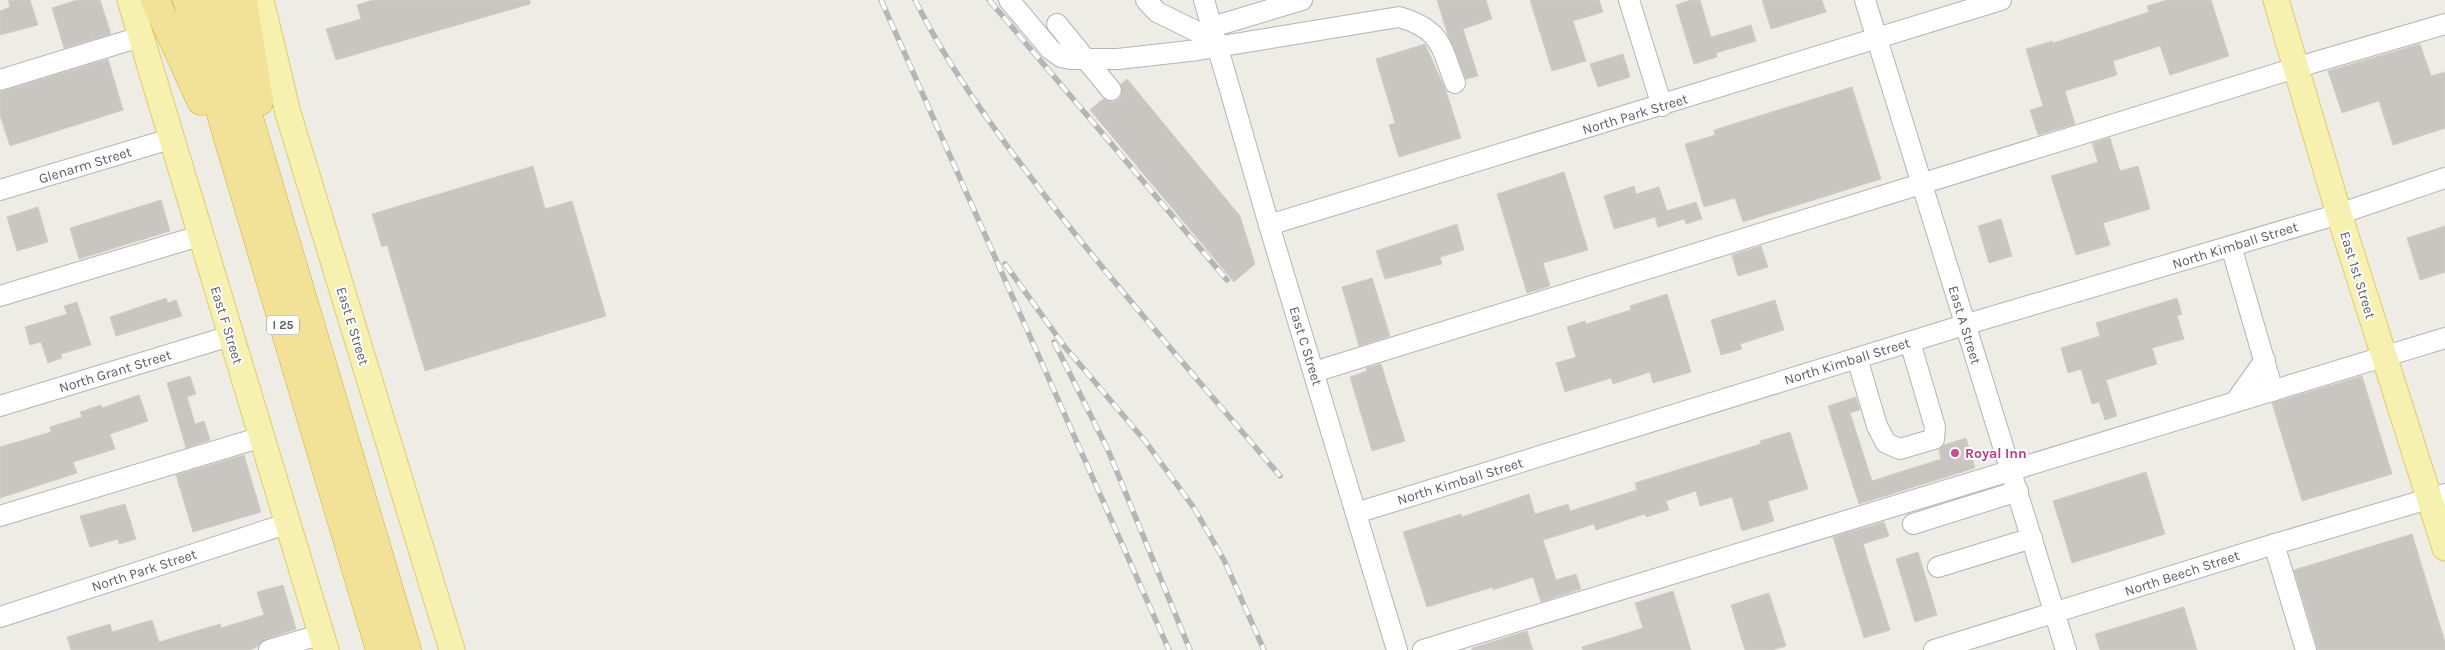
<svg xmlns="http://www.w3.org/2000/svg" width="2445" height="650" font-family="Karla,sans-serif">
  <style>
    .building { fill: #c9c6c1; stroke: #d1cec4 }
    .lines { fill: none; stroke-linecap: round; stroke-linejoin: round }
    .minor-casing { stroke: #b2b4b8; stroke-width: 22 }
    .major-casing { stroke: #e3ca68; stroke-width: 27 }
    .highway-casing { stroke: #daad18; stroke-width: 29 }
    .minor { stroke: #fff; stroke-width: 20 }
    .major { stroke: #f7f1b0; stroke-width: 25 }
    .highway { stroke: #f2e297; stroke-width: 28 }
    .rail-casing { stroke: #b4b5b5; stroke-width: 5.5 }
    .rail { stroke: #fff; stroke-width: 4; stroke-dasharray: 11; stroke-linecap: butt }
    .hotel-dot { fill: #d1479c; stroke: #fff; stroke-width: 2 }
    .labels { text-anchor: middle; stroke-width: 4; stroke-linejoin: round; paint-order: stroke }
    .shield { fill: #fff; stroke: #8d8f92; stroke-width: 1 }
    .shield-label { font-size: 12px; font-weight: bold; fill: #5c5f63 }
    .street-label { font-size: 14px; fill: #5c5f63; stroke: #fff }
    .hotel-label { font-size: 14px; font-weight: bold; fill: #b23c85; stroke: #fff; text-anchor: start }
  </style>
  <rect width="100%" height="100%" fill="#edece5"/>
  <!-- building -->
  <g class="building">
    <path d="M 8,0 L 30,0 L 38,25 L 0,35 L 0,11 L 10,7 Z"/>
    <path d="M 77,0 L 100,0 L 111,34 L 64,48 L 52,8 Z"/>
    <path d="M 373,0 L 530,0 L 530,4 L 336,60 L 326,29 L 361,19 L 357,5 Z"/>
    <path d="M 1437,0 L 1486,0 L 1492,19 L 1463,29 L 1478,76 L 1466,79 L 1448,36 Z"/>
    <path d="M 1530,0 L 1599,0 L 1603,12 L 1573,21 L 1586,61 L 1552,71 Z"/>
    <path d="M 1691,0 L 1700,0 L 1711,37 L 1751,25 L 1756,41 L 1716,53 L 1717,57 L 1694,64 L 1676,5 Z"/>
    <path d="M 1762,0 L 1822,0 L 1826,12 L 1771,29 Z"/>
    <path d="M 2167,0 L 2211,0 L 2229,56 L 2170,75 L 2160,46 L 2113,61 L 2117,75 L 2065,91 L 2075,124 L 2038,135 L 2030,110 L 2043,106 L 2026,49 L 2052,41 L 2053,43 L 2149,12 L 2147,6 Z"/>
    <path d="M 1425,44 L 1446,91 L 1461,138 L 1399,157 L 1389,125 L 1395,123 L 1376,59 Z"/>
    <path d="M 2420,44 L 2431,76 L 2445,72 L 2445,128 L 2393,145 L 2379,101 L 2342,113 L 2328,71 Z"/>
    <path d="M 1623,54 L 1630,77 L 1598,87 L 1590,64 Z"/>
    <path d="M 108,59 L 123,110 L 10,146 L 0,115 L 0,92 Z"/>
    <path d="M 1127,79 L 1240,216 L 1255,264 L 1234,282 L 1090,110 L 1103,99 L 1112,102 L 1119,99 L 1122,94 L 1121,84 Z"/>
    <path d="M 1852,87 L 1881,179 L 1743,222 L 1735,198 L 1704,207 L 1685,144 L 1715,135 L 1714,130 Z"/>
    <path d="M 2110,138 L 2120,171 L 2138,166 L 2150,209 L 2103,223 L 2110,245 L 2076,255 L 2051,176 L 2098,162 L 2092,143 Z"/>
    <path d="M 533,166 L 545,209 L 572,201 L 606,316 L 425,371 L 387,245 L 382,247 L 372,214 Z"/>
    <path d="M 1564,172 L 1588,250 L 1543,263 L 1550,286 L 1527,293 L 1497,194 Z"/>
    <path d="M 1634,186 L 1636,194 L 1659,187 L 1667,211 L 1696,202 L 1702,219 L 1686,224 L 1684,219 L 1658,227 L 1655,217 L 1614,229 L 1604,196 Z"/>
    <path d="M 161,200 L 170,231 L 79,259 L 70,228 Z"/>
    <path d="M 38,207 L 48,242 L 17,251 L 7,217 Z"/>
    <path d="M 2001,219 L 2012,256 L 1989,263 L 1978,226 Z"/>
    <path d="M 1457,224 L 1464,250 L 1440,257 L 1442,264 L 1385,279 L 1376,251 Z"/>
    <path d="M 2445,226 L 2445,272 L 2420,280 L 2407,238 Z"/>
    <path d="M 1761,246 L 1768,267 L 1738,276 L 1732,255 Z"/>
    <path d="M 1372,278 L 1390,336 L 1359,346 L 1342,287 Z"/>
    <path d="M 1667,294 L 1691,372 L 1653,383 L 1650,372 L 1613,384 L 1611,378 L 1565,392 L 1556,363 L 1576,357 L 1567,327 L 1585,321 L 1586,324 L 1631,310 L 1630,306 Z"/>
    <path d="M 166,298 L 168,303 L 176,300 L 182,316 L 116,336 L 110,317 Z"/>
    <path d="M 2177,298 L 2182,314 L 2177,316 L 2184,339 L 2152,348 L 2157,364 L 2106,380 L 2117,416 L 2105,420 L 2099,402 L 2092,404 L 2081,369 L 2068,373 L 2061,348 L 2100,336 L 2096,323 Z"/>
    <path d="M 1775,300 L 1784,330 L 1740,344 L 1742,349 L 1721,355 L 1711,320 Z"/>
    <path d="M 77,302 L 91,345 L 61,354 L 62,358 L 48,363 L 41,342 L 30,345 L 25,327 L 67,314 L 64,306 Z"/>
    <path d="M 1381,364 L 1405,441 L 1372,451 L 1350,377 L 1367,371 L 1366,368 Z"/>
    <path d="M 190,376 L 196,394 L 187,397 L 195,424 L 204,421 L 210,440 L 186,448 L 167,383 Z"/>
    <path d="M 2362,376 L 2392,474 L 2302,501 L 2272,403 Z"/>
    <path d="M 139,395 L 148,421 L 110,434 L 115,449 L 73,462 L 77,473 L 0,498 L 0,447 L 51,432 L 50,427 L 82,417 L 80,412 L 101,405 L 102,408 Z"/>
    <path d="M 1856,397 L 1860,410 L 1850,413 L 1872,481 L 1941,459 L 1939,450 L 1944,445 L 1966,438 L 1975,468 L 1859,504 L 1828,406 Z"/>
    <path d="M 1790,432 L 1808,489 L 1768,501 L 1774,521 L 1742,531 L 1732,497 L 1700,506 L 1696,491 L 1666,501 L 1669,510 L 1646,517 L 1645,514 L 1596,530 L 1594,524 L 1543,540 L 1556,580 L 1576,574 L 1581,589 L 1541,602 L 1533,577 L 1493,590 L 1493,587 L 1427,607 L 1403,532 L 1461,514 L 1462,517 L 1529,494 L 1535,514 L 1568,504 L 1570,511 L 1637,490 L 1635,483 L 1761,444 L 1760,441 Z"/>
    <path d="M 244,455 L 261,512 L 193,532 L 176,475 Z"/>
    <path d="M 2146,472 L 2165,534 L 2072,563 L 2053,501 Z"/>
    <path d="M 125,504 L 136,539 L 119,544 L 118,539 L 90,547 L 80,516 Z"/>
    <path d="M 1884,522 L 1889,536 L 1863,544 L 1890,630 L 1864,638 L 1833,537 Z"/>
    <path d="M 2412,534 L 2445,642 L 2445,650 L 2318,650 L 2294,570 Z"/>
    <path d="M 1918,552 L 1937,615 L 1915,622 L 1896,559 Z"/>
    <path d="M 283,585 L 296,629 L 266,639 L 257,647 L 249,650 L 71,650 L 67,637 L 110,624 L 112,632 L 152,620 L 159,642 L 220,624 L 221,628 L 264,615 L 257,592 Z"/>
    <path d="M 1673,591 L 1691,650 L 1583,650 L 1582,647 L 1643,628 L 1635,603 Z"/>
    <path d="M 1769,593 L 1786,646 L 1772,650 L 1745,650 L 1731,605 Z"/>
    <path d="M 2184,607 L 2197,650 L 2100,650 L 2095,634 Z"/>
    <path d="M 1527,631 L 1533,650 L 1472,650 L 1472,648 Z"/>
  </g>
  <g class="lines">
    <!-- minor casing -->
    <g class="minor-casing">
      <g id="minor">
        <path d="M 1009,0 L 1050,49 L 1061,57 L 1071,59 L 1118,59 L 1198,50 L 1399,17 C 1441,29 1441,46 1455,83"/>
        <path d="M 1146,0 L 1157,12 L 1216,41"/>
        <path d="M 1204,0 L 1269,225 L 1397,650"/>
        <path d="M 1629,0 L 1662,106"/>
        <path d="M 1865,0 L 2066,650"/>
        <path d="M 1057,24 L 1111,90"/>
        <path d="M 1212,27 L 1302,0"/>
        <path d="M 0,80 L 140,37"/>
        <path d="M 0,190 L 170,139"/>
        <path d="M 1269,225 L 2001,0"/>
        <path d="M 2231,246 L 2273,391"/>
        <path d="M 0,296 L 199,236"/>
        <path d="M 1857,358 L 1877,426 L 1886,443 L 1900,449 L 1934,439 L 1935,427 L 1910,342"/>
        <path d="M 1314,372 L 2295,68 L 2445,24"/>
        <path d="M 2235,402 L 2265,360"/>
        <path d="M 0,406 L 230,336"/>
        <path d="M 1356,513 L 1964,325 L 2339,214 L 2445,178"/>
        <path d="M 0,516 L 262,437"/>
        <path d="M 1913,524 L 2018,491"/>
        <path d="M 2274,544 L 2306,650"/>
        <path d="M 1938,567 L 2032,538"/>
        <path d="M 0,617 L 289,523"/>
        <path d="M 269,650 L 322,634"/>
        <path d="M 1423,650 L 2445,338"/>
        <path d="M 1934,650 L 2265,547 L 2445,494"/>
      </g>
    </g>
    <!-- major casing -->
    <g class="major-casing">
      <g id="major">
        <path d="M 130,0 L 326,650"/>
        <path d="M 261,0 L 288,113 L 452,650"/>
        <path d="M 2276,0 L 2339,214 L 2445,548"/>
      </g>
    </g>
    <!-- highway casing -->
    <g class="highway-casing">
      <g id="highway">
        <path d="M 155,0 L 201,101"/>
        <path d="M 187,0 L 380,650"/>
        <path d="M 214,0 L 407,650"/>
        <path d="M 243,0 L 259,102"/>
      </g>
    </g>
    <!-- minor -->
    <use href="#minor" class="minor"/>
    <!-- major -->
    <use href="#major" class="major"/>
    <!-- highway -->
    <use href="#highway" class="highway"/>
    <!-- rail casing -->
    <g class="rail-casing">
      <g id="rail">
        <path d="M 881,0 L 1169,650"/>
        <path d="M 915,0 C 953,76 1004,143 1056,210 C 1128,301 1205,388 1280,476"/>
        <path d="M 989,0 L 1227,280"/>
        <path d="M 1005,264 L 1065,347 L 1145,441 L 1194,508 L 1224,560 L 1264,650"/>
        <path d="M 1054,342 L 1108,450 L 1190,650"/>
      </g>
    </g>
    <!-- rail -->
    <use href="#rail" class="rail"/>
  </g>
  <!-- markers -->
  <circle class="hotel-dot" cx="1955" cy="453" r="5"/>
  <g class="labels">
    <!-- shield labels -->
    <rect class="shield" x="267" y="315.5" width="32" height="19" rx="4"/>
    <g class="shield-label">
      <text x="283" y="329">I 25</text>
    </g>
    <!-- street labels -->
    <g class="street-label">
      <text transform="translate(1635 114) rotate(-17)" y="5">North Park Street</text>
      <text transform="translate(85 165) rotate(-17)" y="5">Glenarm Street</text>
      <text transform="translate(2235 245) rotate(-17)" y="5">North Kimball Street</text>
      <text transform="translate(2358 275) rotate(73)" y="5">East 1st Street</text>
      <text transform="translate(227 325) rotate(73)" y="5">East F Street</text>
      <text transform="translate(1965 325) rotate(73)" y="5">East A Street</text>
      <text transform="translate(353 326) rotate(73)" y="5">East E Street</text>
      <text transform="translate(1306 346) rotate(73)" y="5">East C Street</text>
      <text transform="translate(1847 361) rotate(-17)" y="5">North Kimball Street</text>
      <text transform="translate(115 371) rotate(-17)" y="5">North Grant Street</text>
      <text transform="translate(1460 481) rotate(-17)" y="5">North Kimball Street</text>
      <text transform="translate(144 570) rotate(-18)" y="5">North Park Street</text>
      <text transform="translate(2182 573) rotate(-18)" y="5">North Beech Street</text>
    </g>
    <!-- hotel labels -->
    <g class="hotel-label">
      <text x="1965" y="458">Royal Inn</text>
    </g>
  </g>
</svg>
